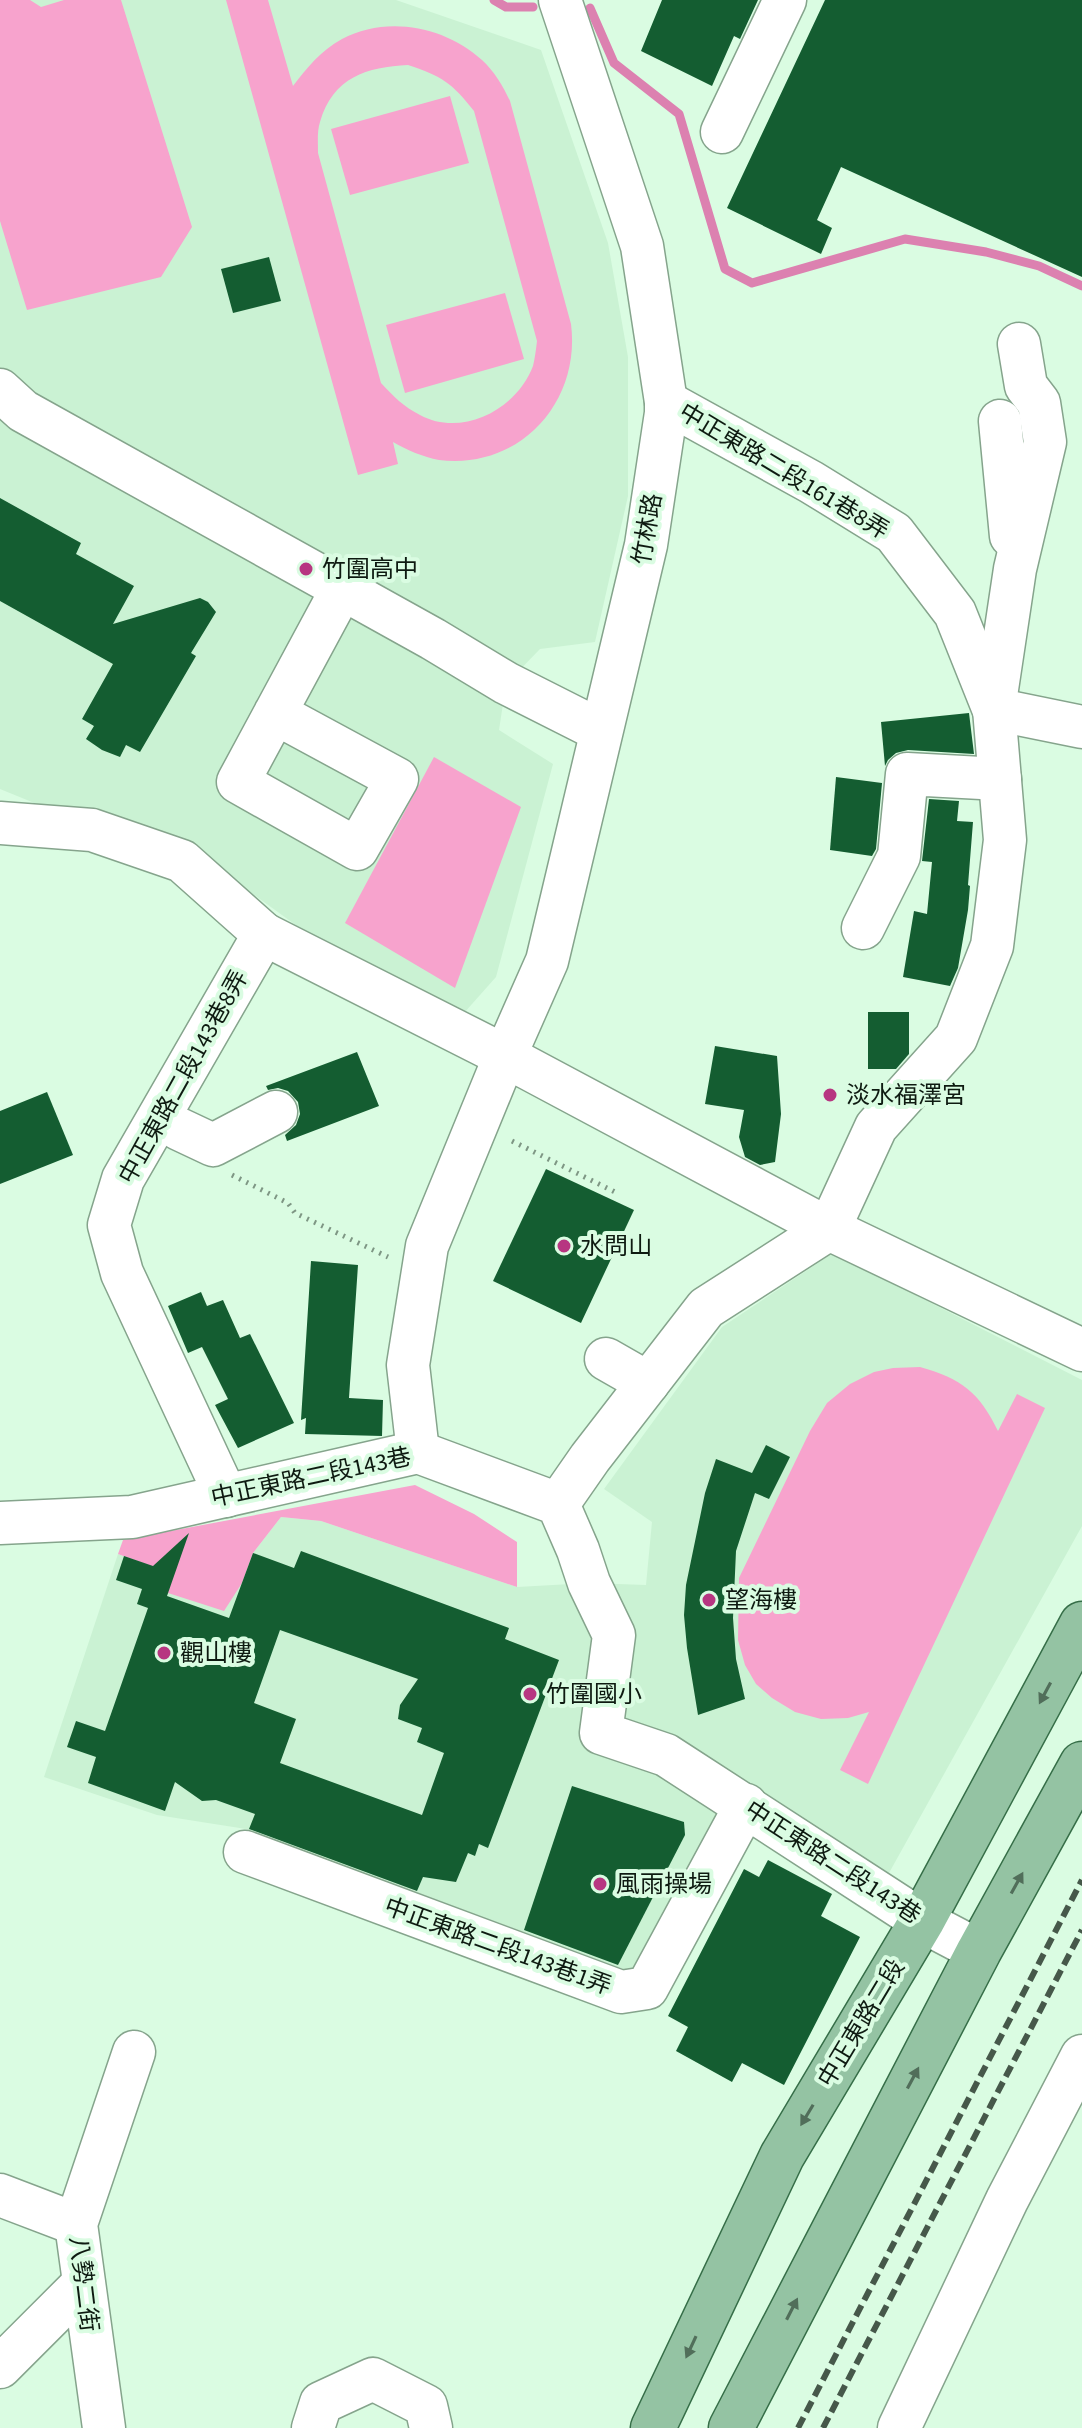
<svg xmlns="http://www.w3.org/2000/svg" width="1082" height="2428" font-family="'Source Sans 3','Noto Sans TC',sans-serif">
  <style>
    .built { fill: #caf2d3 }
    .green { fill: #f7a3cd; fill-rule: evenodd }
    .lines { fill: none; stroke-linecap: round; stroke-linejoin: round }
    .stream { stroke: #dc81b0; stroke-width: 9 }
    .building { fill: #145d31; fill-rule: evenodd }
    .minor-casing { stroke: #85a48c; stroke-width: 45 }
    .major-casing { stroke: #366e48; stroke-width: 47 }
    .path { stroke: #7e9684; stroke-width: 5; stroke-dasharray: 2 6; stroke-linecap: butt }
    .minor { stroke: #fff; stroke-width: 42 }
    .major { stroke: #94c3a3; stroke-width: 44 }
    .rail { stroke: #46584a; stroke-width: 6; stroke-dasharray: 12 6; stroke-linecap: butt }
    .oneway { fill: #516e5a }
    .poi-dot { fill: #b73681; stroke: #dafce2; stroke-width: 3 }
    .labels { text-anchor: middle; stroke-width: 8; stroke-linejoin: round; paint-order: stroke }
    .street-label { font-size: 24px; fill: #0e1a11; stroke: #dafce2 }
    .poi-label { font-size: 24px; fill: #0e1a11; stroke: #dafce2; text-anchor: start }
  </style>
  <rect width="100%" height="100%" fill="#dafce2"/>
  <!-- built -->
  <g class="built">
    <path d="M 0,0 L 396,0 L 541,50 L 608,243 L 628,357 L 628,496 L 595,642 L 540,649 L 506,684 L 499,730 L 553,764 L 496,977 L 464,1013 L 333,952 L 181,842 L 54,811 L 0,789 Z"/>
    <path d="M 833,1253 L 1082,1380 L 1082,1526 L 889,1873 L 830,1838 L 743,1779 L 730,1795 L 637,1974 L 246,1829 L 157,1815 L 44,1777 L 118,1554 L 236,1590 L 242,1583 L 253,1553 L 281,1517 L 321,1521 L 517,1587 L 589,1583 L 646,1585 L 652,1522 L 604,1489 L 722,1327 Z"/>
  </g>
  <!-- green -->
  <g class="green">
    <path d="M 0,0 L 30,0 L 41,7 L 64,0 L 121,0 L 192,227 L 161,277 L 27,310 L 0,221 Z"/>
    <path d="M 226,0 L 268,0 L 293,86 C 307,68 320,51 342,39 C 386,15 445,26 482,60 C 494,71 503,86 510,101 L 571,324 C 581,402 520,470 439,460 C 423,457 407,450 393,442 L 398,464 L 358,475 ZM 408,65 C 442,76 452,83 474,111 L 537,341 C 536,349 535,358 533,366 C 517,409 462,438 420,415 C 404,407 393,396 381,383 L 318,153 C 318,143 317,131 320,122 C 333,77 367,67 408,65 Z"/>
    <path d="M 450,96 L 469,163 L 350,195 L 331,129 Z"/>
    <path d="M 505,293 L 524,359 L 405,393 L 386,325 Z"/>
    <path d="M 434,757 L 521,807 L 455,988 L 345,923 Z"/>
    <path d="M 920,1367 C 962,1379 979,1392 998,1431 L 1017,1394 L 1045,1408 L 868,1784 L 840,1770 L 869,1712 L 848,1718 L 821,1719 L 795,1712 L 772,1698 L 756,1684 L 745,1665 L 738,1640 L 739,1578 L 810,1431 L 827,1403 L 850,1384 L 874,1372 L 893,1368 Z"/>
    <path d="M 415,1485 L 474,1514 L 517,1542 L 517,1587 L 321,1521 L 281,1517 L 253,1553 L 242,1583 L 224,1611 L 168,1593 L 160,1560 L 154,1567 L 118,1554 L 123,1540 Z"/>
  </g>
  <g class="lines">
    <!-- stream -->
    <g class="stream">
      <path d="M 494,0 L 506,7 L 533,7"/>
      <path d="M 590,8 L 614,63 L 679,114 L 725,269 L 752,283 L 905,239 L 986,252 L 1039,266 L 1082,286"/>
    </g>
  </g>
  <!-- building -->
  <g class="building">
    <path d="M 662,0 L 758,0 L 740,39 L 734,36 L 712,86 L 641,51 Z"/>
    <path d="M 825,0 L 1082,0 L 1082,277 L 841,167 L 817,220 L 832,228 L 821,254 L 727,208 Z"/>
    <path d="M 269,257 L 281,301 L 233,313 L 221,269 Z"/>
    <path d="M 0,498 L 81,543 L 76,554 L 134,586 L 113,624 L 200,598 L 208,602 L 216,612 L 191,653 L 196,656 L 140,752 L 126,745 L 120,757 L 102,750 L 86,739 L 94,726 L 82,719 L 113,664 L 0,601 Z"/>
    <path d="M 969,713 L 974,754 L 908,750 L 896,753 L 888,760 L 885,766 L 881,722 Z"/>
    <path d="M 836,777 L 882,783 L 876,849 L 872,856 L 830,850 Z"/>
    <path d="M 929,799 L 959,801 L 957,821 L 973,822 L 968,885 L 970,886 L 968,910 L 958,968 L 950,986 L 903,977 L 914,911 L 927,914 L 932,862 L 922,861 Z"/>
    <path d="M 868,1012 L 909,1012 L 909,1054 L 896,1069 L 868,1069 Z"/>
    <path d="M 715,1046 L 777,1056 L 781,1114 L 775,1162 L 760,1165 L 745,1157 L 739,1137 L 744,1110 L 705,1104 Z"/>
    <path d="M 357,1052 L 379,1106 L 287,1141 L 285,1135 L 296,1125 L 300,1114 L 298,1102 L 288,1091 L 278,1088 L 268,1090 L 266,1086 Z"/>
    <path d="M 47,1092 L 73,1155 L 0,1184 L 0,1111 Z"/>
    <path d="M 546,1169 L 634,1210 L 581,1323 L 493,1281 Z"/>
    <path d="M 311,1261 L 358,1265 L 349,1398 L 383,1400 L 382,1436 L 305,1434 L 306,1418 L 301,1420 Z"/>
    <path d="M 201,1292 L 207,1306 L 223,1300 L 240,1338 L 250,1334 L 294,1423 L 238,1448 L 215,1405 L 228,1399 L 202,1347 L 188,1353 L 168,1306 Z"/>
    <path d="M 766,1445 L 790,1457 L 769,1499 L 755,1493 L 736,1551 L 733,1618 L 736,1659 L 745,1699 L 698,1715 L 687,1648 L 684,1615 L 686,1585 L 705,1493 L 716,1459 L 752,1473 Z"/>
    <path d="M 189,1533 L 167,1596 L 229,1618 L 253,1553 L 294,1568 L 301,1551 L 509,1628 L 505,1639 L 559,1660 L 488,1848 L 479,1844 L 475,1856 L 468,1853 L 456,1882 L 423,1877 L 417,1891 L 249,1829 L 255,1814 L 216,1800 L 202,1801 L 175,1782 L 165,1811 L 88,1783 L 96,1757 L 67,1747 L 76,1721 L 105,1731 L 148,1608 L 137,1604 L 142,1589 L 116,1580 L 124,1556 L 153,1566 ZM 280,1630 L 418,1679 L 400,1705 L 398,1719 L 422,1728 L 417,1742 L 444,1753 L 422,1815 L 280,1763 L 296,1719 L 254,1703 Z"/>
    <path d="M 572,1786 L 684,1822 L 685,1835 L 618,1965 L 524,1930 Z"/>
    <path d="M 768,1860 L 832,1894 L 821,1916 L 860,1937 L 784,2085 L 742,2063 L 732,2082 L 676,2051 L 688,2027 L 668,2016 L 744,1869 L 759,1877 Z"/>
  </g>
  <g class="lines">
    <!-- minor casing -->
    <g class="minor-casing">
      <g id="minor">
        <path d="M 722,132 L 785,0"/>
        <path d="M 0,390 L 23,411 L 433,639 L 506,683 L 601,731"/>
        <path d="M 666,402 L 811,482 L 894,533 L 955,613 L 993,708"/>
        <path d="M 1000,421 L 1011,536"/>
        <path d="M 994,709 L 1082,727"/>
        <path d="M 275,713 L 397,779 L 357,849 L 238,782 L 342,589"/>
        <path d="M 0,823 L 92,830 L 182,861 L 264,934 L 123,1179 L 109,1225 L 122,1273 L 226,1496"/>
        <path d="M 863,928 L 899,856 L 907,774 L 1000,779"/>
        <path d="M 264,934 L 505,1056 L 829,1229 L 876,1127 L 956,1038 L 992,946 L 1005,840 L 994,709 L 1015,569 L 1045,442 L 1039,403 L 1026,386 L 1019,344"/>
        <path d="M 179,1129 L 213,1145 L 276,1112"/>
        <path d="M 606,1359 L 648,1383"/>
        <path d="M 418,1452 L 408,1365 L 427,1246 L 505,1056 L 547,961 L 646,545 L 666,413 L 666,402 L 642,246 L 560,0"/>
        <path d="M 558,1504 L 590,1458 L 706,1308 L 829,1229 L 1082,1350"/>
        <path d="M 0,1523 L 132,1517 L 418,1452 L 558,1504 L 578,1550 L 589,1583 L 614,1635 L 601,1733 L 666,1755 L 922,1921 L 979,1951"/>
        <path d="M 245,1852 L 621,1992 L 647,1988 L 746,1805"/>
        <path d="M 0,2195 L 76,2224"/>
        <path d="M 0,2367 L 83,2284"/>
        <path d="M 104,2428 L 76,2224 L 134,2052"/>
        <path d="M 313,2428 L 321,2403 L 373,2379 L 426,2406 L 431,2428"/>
        <path d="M 899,2428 L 1007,2200 L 1082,2056"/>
      </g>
    </g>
    <!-- major casing -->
    <g class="major-casing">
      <g id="major">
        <path d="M 653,2428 L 782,2156 L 922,1921 L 1082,1624"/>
        <path d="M 731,2428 L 979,1951 L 1082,1764"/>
      </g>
    </g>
    <!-- path -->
    <g class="path">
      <path d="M 512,1141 L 617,1193"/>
      <path d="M 232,1175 L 288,1203 L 295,1213 L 388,1257"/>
    </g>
    <!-- minor -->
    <use href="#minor" class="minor"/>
    <!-- major -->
    <use href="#major" class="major"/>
    <!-- rail -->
    <g class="rail">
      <path d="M 798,2428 L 1082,1880"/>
      <path d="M 823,2428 L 1082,1930"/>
    </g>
  </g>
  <!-- one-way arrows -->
  <defs><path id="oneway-solid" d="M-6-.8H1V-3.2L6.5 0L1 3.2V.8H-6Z" transform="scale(2)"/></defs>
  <g class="oneway">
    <use href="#oneway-solid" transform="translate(1045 1693) rotate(118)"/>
    <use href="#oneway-solid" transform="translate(1017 1883) rotate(-61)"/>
    <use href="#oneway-solid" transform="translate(913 2078) rotate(-62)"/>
    <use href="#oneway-solid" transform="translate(807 2115) rotate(121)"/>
    <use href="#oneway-solid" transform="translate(792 2309) rotate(-63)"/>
    <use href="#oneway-solid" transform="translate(691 2347) rotate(115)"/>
  </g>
  <!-- markers -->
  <g class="poi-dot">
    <circle cx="306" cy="569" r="8"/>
    <circle cx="830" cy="1095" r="8"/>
    <circle cx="564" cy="1246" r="8"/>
    <circle cx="709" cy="1600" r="8"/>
    <circle cx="164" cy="1653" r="8"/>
    <circle cx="530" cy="1694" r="8"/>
    <circle cx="600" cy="1884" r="8"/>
  </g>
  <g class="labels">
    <!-- street labels -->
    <g class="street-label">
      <text transform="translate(784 471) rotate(31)" y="8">中正東路二段161巷8弄</text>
      <text transform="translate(647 529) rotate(-80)" y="8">竹林路</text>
      <text transform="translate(183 1077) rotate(-61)" y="8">中正東路二段143巷8弄</text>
      <text transform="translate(311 1477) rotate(-12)" y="8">中正東路二段143巷</text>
      <text transform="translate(833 1862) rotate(33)" y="8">中正東路二段143巷</text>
      <text transform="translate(498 1946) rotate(20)" y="8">中正東路二段143巷1弄</text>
      <text transform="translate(861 2023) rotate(-59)" y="8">中正東路二段</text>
      <text transform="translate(84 2284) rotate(83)" y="8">八勢二街</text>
    </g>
    <!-- poi labels -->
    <g class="poi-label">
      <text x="322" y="577">竹圍高中</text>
      <text x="846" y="1103">淡水福澤宮</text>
      <text x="580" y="1254">水問山</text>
      <text x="725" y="1608">望海樓</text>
      <text x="180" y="1661">觀山樓</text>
      <text x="546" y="1702">竹圍國小</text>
      <text x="616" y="1892">風雨操場</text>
    </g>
  </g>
</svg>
